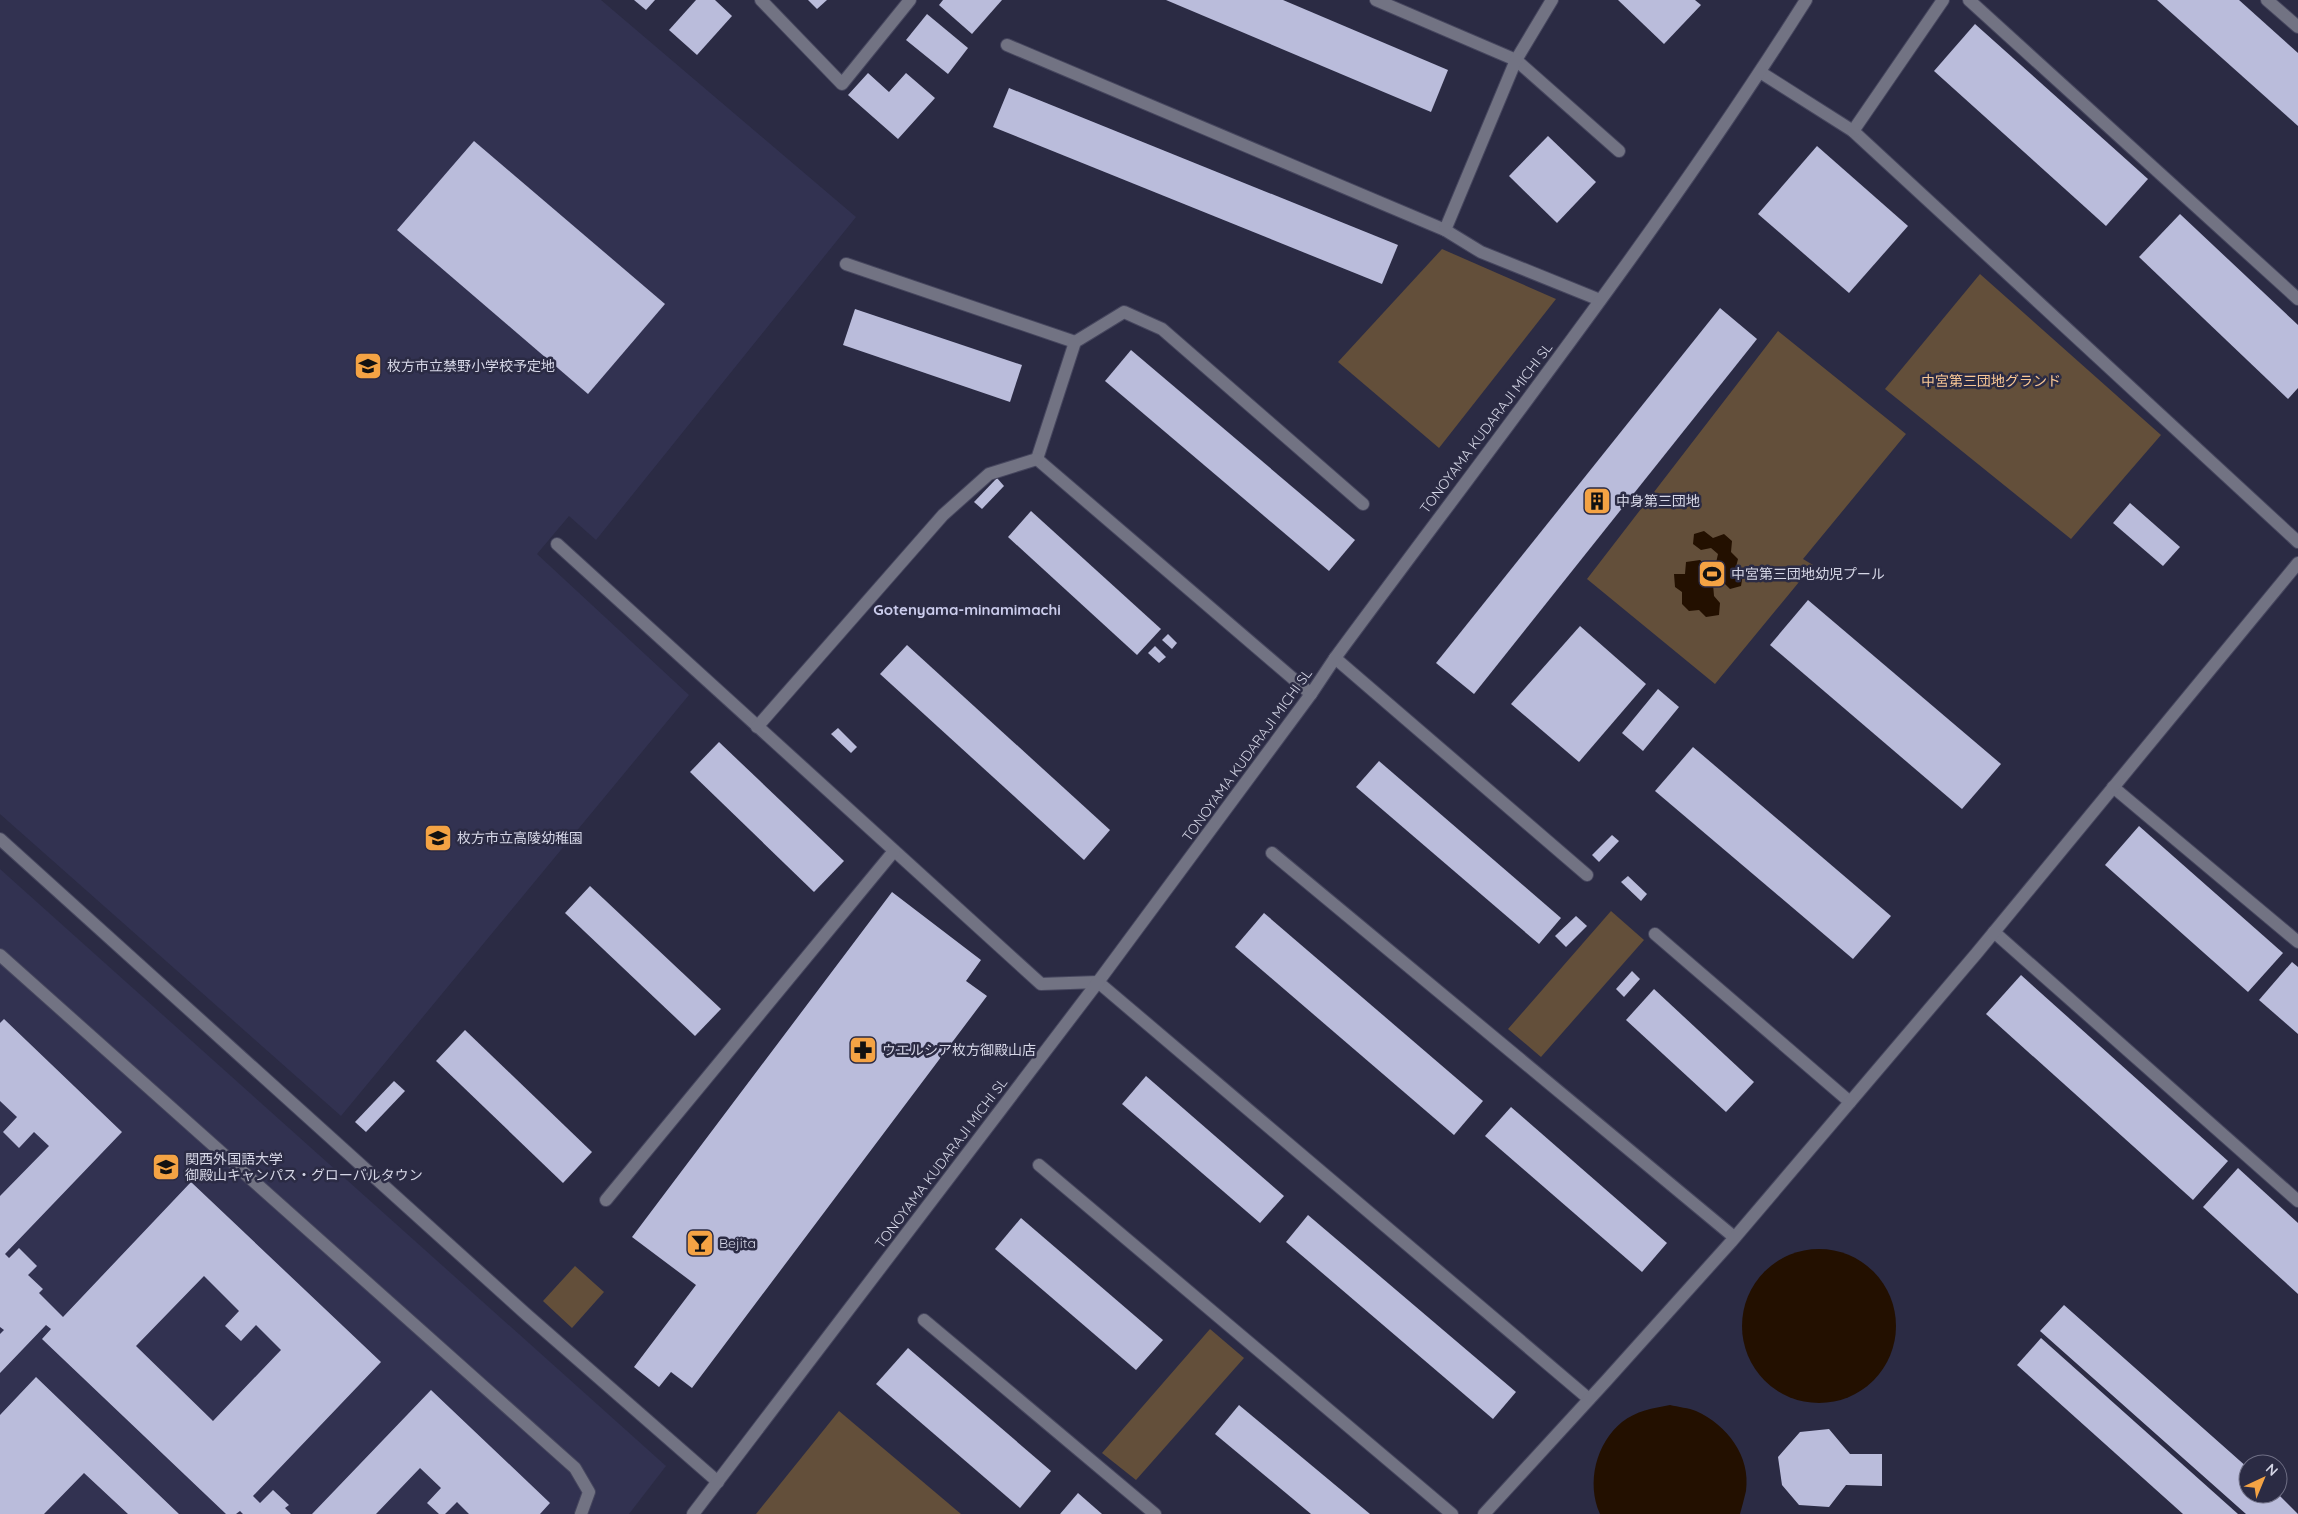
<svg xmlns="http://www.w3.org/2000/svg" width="2298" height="1514" font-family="Quicksand,'Noto Sans JP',sans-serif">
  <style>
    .built { fill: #323251 }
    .green { fill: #634f3a }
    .water { fill: #231000 }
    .building { fill: #babcdb; fill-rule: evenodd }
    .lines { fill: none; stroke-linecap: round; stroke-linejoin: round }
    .minor-casing { stroke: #46465e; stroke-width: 14 }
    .minor { stroke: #727383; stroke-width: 12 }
    .labels { text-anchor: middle; stroke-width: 5; stroke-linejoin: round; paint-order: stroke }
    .poi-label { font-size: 14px; fill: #d5d6e6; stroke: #2b2b44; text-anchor: start }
    .park-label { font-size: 14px; fill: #fac895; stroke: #2b2b44 }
    .street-label { font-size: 14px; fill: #d5d6e6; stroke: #2b2b44 }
    .neighbourhood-label { font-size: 15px; font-weight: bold; fill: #cbccec; stroke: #2b2b44 }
  </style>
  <rect width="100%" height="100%" fill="#2b2b44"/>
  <!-- built -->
  <g class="built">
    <path d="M 0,0 L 601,0 L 856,217 L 596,540 L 569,516 L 537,554 L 689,695 L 341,1116 L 0,814 Z"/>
    <path d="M 0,869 L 666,1466 L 629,1514 L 0,1514 Z"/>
  </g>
  <!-- green -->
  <g class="green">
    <path d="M 1442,249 L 1556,299 L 1439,448 L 1338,362 Z"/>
    <path d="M 1980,274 L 2161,435 L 2071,539 L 1885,389 Z"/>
    <path d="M 1778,331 L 1906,434 L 1803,559 L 1813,565 L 1715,684 L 1587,579 Z"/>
    <path d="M 1611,911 L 1644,940 L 1541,1057 L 1508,1029 Z"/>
    <path d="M 575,1266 L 604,1292 L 572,1328 L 543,1301 Z"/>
    <path d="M 1210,1329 L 1244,1358 L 1136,1480 L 1102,1453 Z"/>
    <path d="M 839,1411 L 961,1514 L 756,1514 Z"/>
  </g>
  <!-- water -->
  <g class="water">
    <path d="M 1704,531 L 1713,538 L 1724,534 L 1732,541 L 1731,552 L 1738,559 L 1736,567 L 1743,574 L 1741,586 L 1730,589 L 1723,582 L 1713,584 L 1714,596 L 1720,603 L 1719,615 L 1706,617 L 1699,610 L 1689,611 L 1682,604 L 1682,592 L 1675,587 L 1674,574 L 1685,574 L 1686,562 L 1700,560 L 1706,565 L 1716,563 L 1718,554 L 1711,548 L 1701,550 L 1693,544 L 1694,534 Z"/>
    <circle cx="1819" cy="1326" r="77"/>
    <path d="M 1670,1405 C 1678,1407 1689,1408 1696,1411 C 1727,1425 1751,1456 1746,1491 C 1744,1499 1742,1507 1740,1514 L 1600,1514 C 1586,1483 1596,1443 1622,1422 C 1636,1411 1653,1408 1670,1405 Z"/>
  </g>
  <!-- building -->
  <g class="building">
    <path d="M 634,0 L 655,0 L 646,10 Z"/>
    <path d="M 696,0 L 715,0 L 732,16 L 697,55 L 669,30 Z"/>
    <path d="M 808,0 L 827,0 L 817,9 Z"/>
    <path d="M 943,0 L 1002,0 L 972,34 L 939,5 Z"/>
    <path d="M 1166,0 L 1283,0 L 1448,70 L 1431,112 Z"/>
    <path d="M 1618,0 L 1695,0 L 1701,5 L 1664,44 Z"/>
    <path d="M 2157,0 L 2239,0 L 2298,53 L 2298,126 Z"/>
    <path d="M 927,14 L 968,48 L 948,74 L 906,40 Z"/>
    <path d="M 1975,24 L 2148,179 L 2106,226 L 1934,71 Z"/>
    <path d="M 868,73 L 889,92 L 906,73 L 935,98 L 898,139 L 848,95 Z"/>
    <path d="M 1009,88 L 1398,245 L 1382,284 L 993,127 Z"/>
    <path d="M 1548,136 L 1596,182 L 1557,223 L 1509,176 Z"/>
    <path d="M 474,141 L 665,304 L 588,394 L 397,230 Z"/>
    <path d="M 1817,146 L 1908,226 L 1849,293 L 1758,214 Z"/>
    <path d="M 2180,214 L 2298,325 L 2298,388 L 2288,399 L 2139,257 Z"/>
    <path d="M 1720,308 L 1757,339 L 1474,694 L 1436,663 Z"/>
    <path d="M 855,309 L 1022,365 L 1010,402 L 843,345 Z"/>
    <path d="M 1131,350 L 1355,540 L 1329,571 L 1105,381 Z"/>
    <path d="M 997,478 L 1004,486 L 982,509 L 974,502 Z"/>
    <path d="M 2130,503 L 2180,547 L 2163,566 L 2113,523 Z"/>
    <path d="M 1031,511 L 1161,629 L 1137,655 L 1008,537 Z"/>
    <path d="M 1808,600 L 2001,764 L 1962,809 L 1770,645 Z"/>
    <path d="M 1580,626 L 1646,684 L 1579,762 L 1511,704 Z"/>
    <path d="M 1168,634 L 1177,643 L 1172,649 L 1162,640 Z"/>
    <path d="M 907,645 L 1110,830 L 1084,860 L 880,674 Z"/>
    <path d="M 1155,646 L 1166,657 L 1159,663 L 1148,653 Z"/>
    <path d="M 1658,689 L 1679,707 L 1643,751 L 1622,733 Z"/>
    <path d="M 838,728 L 857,747 L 851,753 L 831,734 Z"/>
    <path d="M 719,742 L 844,861 L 814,892 L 690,772 Z"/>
    <path d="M 1693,747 L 1891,916 L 1853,959 L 1655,791 Z"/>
    <path d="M 1379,761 L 1561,918 L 1539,944 L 1356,787 Z"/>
    <path d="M 2139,826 L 2283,953 L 2248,992 L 2105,865 Z"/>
    <path d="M 1612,835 L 1619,841 L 1599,862 L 1592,855 Z"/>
    <path d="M 1628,876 L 1647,894 L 1641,901 L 1621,882 Z"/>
    <path d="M 590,886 L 721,1009 L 695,1036 L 565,913 Z"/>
    <path d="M 892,892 L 981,960 L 966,981 L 987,996 L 692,1388 L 671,1372 L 659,1387 L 634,1367 L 696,1285 L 632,1237 Z"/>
    <path d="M 1264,913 L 1483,1101 L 1454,1135 L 1235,947 Z"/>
    <path d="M 1576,916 L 1587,926 L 1566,947 L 1555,936 Z"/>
    <path d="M 2292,962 L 2298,967 L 2298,1034 L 2259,1000 Z"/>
    <path d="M 1632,971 L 1640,979 L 1624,997 L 1616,989 Z"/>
    <path d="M 2021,975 L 2228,1161 L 2193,1200 L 1986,1014 Z"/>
    <path d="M 1654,989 L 1754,1082 L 1726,1112 L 1626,1020 Z"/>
    <path d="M 4,1019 L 122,1132 L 5,1254 L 9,1258 L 19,1248 L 37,1266 L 28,1275 L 43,1289 L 39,1293 L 63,1317 L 191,1182 L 381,1362 L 253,1496 L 260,1503 L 273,1490 L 289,1505 L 285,1508 L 291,1514 L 243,1514 L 240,1511 L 236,1514 L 226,1514 L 42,1339 L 51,1329 L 46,1325 L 0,1373 L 0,1334 L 4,1330 L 0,1327 L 0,1196 L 49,1146 L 34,1132 L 19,1148 L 3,1132 L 17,1117 L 0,1101 L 0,1023 ZM 204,1276 L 239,1311 L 225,1326 L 241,1341 L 256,1325 L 281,1350 L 213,1421 L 136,1346 Z"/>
    <path d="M 465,1030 L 592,1152 L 563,1183 L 436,1061 Z"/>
    <path d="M 1146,1076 L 1284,1196 L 1260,1223 L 1122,1104 Z"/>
    <path d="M 394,1081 L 405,1091 L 366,1132 L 355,1122 Z"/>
    <path d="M 1511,1107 L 1667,1243 L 1642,1272 L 1485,1136 Z"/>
    <path d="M 2238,1168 L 2298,1223 L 2298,1294 L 2203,1207 Z"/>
    <path d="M 1308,1215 L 1516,1392 L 1493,1419 L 1286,1242 Z"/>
    <path d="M 1021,1218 L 1163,1340 L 1136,1370 L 995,1249 Z"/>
    <path d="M 2064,1305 L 2248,1468 L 2248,1494 L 2278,1494 L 2298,1514 L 2246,1514 L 2040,1331 Z"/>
    <path d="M 2041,1338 L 2238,1514 L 2183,1514 L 2017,1365 Z"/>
    <path d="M 908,1348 L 1051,1471 L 1020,1508 L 876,1384 Z"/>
    <path d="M 36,1377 L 87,1426 L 179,1514 L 128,1514 L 84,1473 L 44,1514 L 0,1514 L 0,1415 Z"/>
    <path d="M 431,1390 L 550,1503 L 540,1514 L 469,1514 L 457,1502 L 445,1514 L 439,1514 L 427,1503 L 441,1488 L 420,1468 L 376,1514 L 312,1514 Z"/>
    <path d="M 1239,1405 L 1370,1514 L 1311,1514 L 1215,1434 Z"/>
    <path d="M 1829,1429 L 1850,1454 L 1882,1454 L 1882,1486 L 1846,1485 L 1829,1507 L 1799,1505 L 1782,1485 L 1778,1457 L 1800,1432 Z"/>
    <path d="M 1078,1493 L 1102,1514 L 1060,1514 Z"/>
  </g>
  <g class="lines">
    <!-- minor casing -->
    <g class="minor-casing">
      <g id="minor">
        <path d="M 761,0 L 842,84 L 910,0"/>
        <path d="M 1376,0 L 1516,60 L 1619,151"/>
        <path d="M 1969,0 L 2298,299"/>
        <path d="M 2267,0 L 2298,27"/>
        <path d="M 1007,45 L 1445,230 L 1481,252 L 1600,300"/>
        <path d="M 1760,72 L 1853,131 L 2298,542"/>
        <path d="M 1853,131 L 1943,0"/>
        <path d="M 1445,230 L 1516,60 L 1552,0"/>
        <path d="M 846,264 L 1075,342"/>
        <path d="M 557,544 L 1041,984 L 1098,982 L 1589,1399"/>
        <path d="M 1335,658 L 1587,875"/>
        <path d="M 1311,694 L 1037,459 L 1075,342 L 1124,312 L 1162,329 L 1363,504"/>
        <path d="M 757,727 L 943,515 L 989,474 L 1037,459"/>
        <path d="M 2113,787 L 2298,942"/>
        <path d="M 0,839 L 527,1315 L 718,1482"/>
        <path d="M 1272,853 L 1734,1237"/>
        <path d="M 1994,932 L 2298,1201"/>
        <path d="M 1655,934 L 1850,1102"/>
        <path d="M 0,955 L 575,1468 L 589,1492 L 581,1514"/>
        <path d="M 1039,1165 L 1452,1514"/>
        <path d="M 606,1200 L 894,851"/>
        <path d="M 924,1320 L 1155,1514"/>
        <path d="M 693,1514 L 1098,982 L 1311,694 L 1335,658 C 1495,441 1662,228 1806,0"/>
        <path d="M 1484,1514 L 1606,1381 L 1731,1242 L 1976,954 L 2298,563"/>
      </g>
    </g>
    <!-- minor -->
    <use href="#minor" class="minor"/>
  </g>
  <!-- icons -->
  <defs>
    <g id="school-square" transform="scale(1.4375)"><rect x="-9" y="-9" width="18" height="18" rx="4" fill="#f4a344" stroke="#2b2b44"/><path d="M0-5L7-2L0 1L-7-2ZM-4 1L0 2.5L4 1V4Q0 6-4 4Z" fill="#111"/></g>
    <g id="building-square" transform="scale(1.4375)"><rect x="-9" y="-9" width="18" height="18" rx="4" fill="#f4a344" stroke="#2b2b44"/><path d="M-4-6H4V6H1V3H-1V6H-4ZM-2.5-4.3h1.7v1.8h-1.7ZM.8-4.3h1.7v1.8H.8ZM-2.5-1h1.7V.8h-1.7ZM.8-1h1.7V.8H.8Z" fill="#111"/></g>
    <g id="stadium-square" transform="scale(1.4375)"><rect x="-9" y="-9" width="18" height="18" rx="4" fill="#f4a344" stroke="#2b2b44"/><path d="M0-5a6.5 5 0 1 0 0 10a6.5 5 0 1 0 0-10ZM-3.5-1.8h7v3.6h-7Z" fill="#111"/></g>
    <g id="pharmacy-square" transform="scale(1.4375)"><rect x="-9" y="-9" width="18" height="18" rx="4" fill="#f4a344" stroke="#2b2b44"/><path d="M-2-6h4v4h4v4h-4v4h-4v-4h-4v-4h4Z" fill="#111"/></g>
    <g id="university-square" transform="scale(1.4375)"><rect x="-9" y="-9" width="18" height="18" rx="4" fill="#f4a344" stroke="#2b2b44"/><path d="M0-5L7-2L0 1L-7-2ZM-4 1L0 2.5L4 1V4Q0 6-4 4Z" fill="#111"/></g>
    <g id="bar-square" transform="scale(1.4375)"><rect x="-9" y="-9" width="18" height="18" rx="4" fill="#f4a344" stroke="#2b2b44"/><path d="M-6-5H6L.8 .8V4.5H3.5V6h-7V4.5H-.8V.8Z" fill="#111"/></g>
  </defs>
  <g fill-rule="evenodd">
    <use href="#school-square" x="368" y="366"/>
    <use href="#building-square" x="1597" y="501"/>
    <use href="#stadium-square" x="1712" y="574"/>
    <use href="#school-square" x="438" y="838"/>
    <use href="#pharmacy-square" x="863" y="1050"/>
    <use href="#university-square" x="166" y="1167"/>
    <use href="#bar-square" x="700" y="1243"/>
  </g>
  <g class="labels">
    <!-- poi labels -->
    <g class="poi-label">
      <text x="387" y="371">枚方市立禁野小学校予定地</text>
      <text x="1616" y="506">中身第三団地</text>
      <text x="1731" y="579">中宮第三団地幼児プール</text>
      <text x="457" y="843">枚方市立高陵幼稚園</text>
      <text x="882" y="1055">ウエルシア枚方御殿山店</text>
      <text x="185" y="1164">関西外国語大学<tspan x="185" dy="16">御殿山キャンパス・グローバルタウン</tspan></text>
      <text x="719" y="1248">Bejita</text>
    </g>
    <!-- park labels -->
    <g class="park-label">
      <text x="1991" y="386">中宮第三団地グランド</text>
    </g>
    <!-- street labels -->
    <g class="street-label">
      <text transform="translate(1486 428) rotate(-53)" y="5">TONOYAMA KUDARAJI MICHI SL</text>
      <text transform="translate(1247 755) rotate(-54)" y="5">TONOYAMA KUDARAJI MICHI SL</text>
      <text transform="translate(941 1163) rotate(-53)" y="5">TONOYAMA KUDARAJI MICHI SL</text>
    </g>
    <!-- neighbourhood labels -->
    <g class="neighbourhood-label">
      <text x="967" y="615">Gotenyama-minamimachi</text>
    </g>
  </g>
  <!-- north arrow -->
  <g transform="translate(2263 1479) rotate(44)"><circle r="24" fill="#2b2b44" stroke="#6f6f85"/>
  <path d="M0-4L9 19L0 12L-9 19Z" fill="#f4a344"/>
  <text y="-8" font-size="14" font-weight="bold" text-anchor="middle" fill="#d5d6e6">N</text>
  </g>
</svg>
